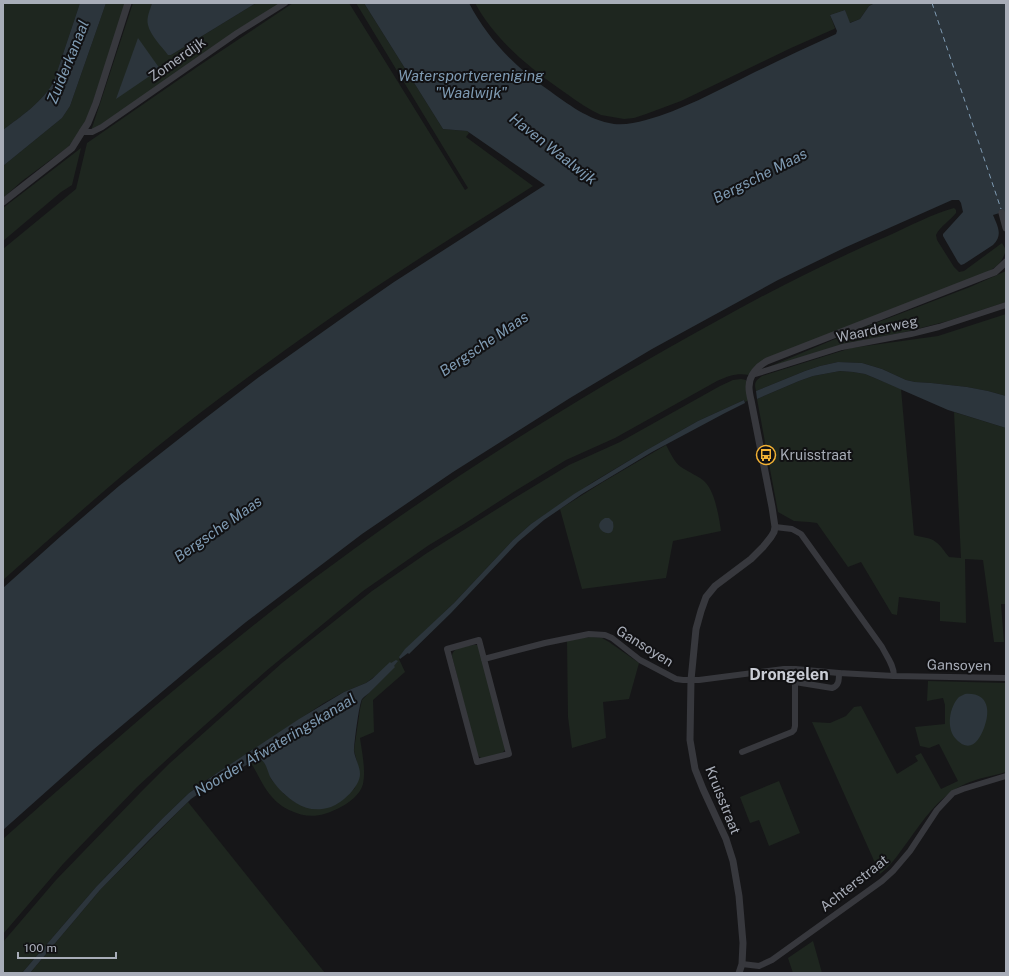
<svg xmlns="http://www.w3.org/2000/svg" width="1009" height="976" font-family="'Public Sans',sans-serif">
  <style>
    .green { fill: #1e261f }
    .water { fill: #2c353c }
    .lines { fill: none; stroke-linecap: round; stroke-linejoin: round }
    .ferry { stroke: #7f9bb3; stroke-width: 1; stroke-dasharray: 5 4; stroke-linecap: butt }
    .minor { stroke: #37383d; stroke-width: 6 }
    .tertiary { stroke: #37383d; stroke-width: 7 }
    .labels { text-anchor: middle; stroke-width: 4; stroke-linejoin: round; paint-order: stroke }
    .street-label { font-size: 14px; fill: #a8adb8; stroke: #111113 }
    .poi-label { font-size: 14px; fill: #a8adb8; stroke: #111113; text-anchor: start }
    .water-label { font-size: 15px; font-style: italic; fill: #7f9bb3; stroke: #111113 }
    .quarter-label { font-size: 16px; font-weight: bold; fill: #c9ccd4; stroke: #111113 }
  </style>
  <rect width="100%" height="100%" fill="#161618"/>
  <!-- green -->
  <g class="green">
    <path d="M 3,3 L 80,3 L 54,81 C 44,101 20,117 3,130 Z"/>
    <path d="M 106,3 L 126,3 L 89,114 L 83,127 L 75,138 L 68,147 L 22,181 L 3,198 L 3,166 L 62,118 L 70,106 Z"/>
    <path d="M 133,3 L 152,3 L 148,19 L 151,32 L 168,54 L 171,55 L 256,3 L 286,3 L 90,134 Z"/>
    <path d="M 293,3 L 349,3 L 465,190 L 468,188 L 356,3 L 364,3 L 443,129 L 467,131 L 469,133 L 466,137 L 533,186 C 461,232 388,277 319,326 C 272,359 227,392 182,427 C 120,475 62,528 3,580 L 3,249 L 76,189 L 87,143 L 200,65 Z"/>
    <path d="M 475,3 L 875,3 L 869,6 L 860,19 L 849,23 L 845,10 L 830,15 L 835,28 L 834,29 L 791,48 L 681,101 L 646,114 L 634,118 L 624,119 L 601,115 L 593,111 C 580,104 569,95 557,87 C 525,64 494,38 475,3 Z"/>
    <path d="M 81,148 L 72,185 L 61,192 L 3,241 L 3,208 Z"/>
    <path d="M 954,208 L 956,210 L 956,213 C 950,221 940,226 936,235 L 937,240 L 954,267 L 959,272 L 964,271 L 1002,243 L 1006,250 C 1002,262 999,265 988,272 L 790,350 L 749,375 C 736,373 729,376 717,381 L 615,438 L 566,460 L 515,491 L 464,524 L 429,545 L 363,591 L 266,671 L 187,741 L 137,787 L 63,864 L 3,934 L 3,839 C 53,794 104,750 155,706 C 214,657 273,608 335,563 C 455,474 584,394 715,322 C 772,290 830,261 890,235 C 910,226 932,214 954,208 Z"/>
    <path d="M 1006,271 L 1006,302 L 948,321 L 901,333 L 848,343 L 766,368 L 847,334 L 970,287 Z"/>
    <path d="M 1006,314 L 1006,396 L 988,391 L 967,387 L 931,383 L 915,382 L 906,380 L 882,369 L 862,363 L 838,362 L 820,366 L 805,371 L 756,391 C 754,383 755,381 762,376 L 851,348 L 938,336 Z"/>
    <path d="M 840,371 L 853,372 L 865,374 L 901,389 L 914,535 C 920,537 927,537 933,540 C 940,544 944,551 949,557 L 961,558 L 954,412 L 1006,428 L 1006,604 L 1001,604 L 1004,642 L 994,642 L 983,560 L 965,559 L 966,623 L 940,621 L 940,602 L 899,597 L 897,615 L 892,614 L 861,562 L 848,567 L 817,523 L 809,522 L 794,521 L 778,512 L 757,399 L 799,381 L 813,376 Z"/>
    <path d="M 741,379 L 746,380 L 749,400 L 745,402 L 744,400 L 698,421 L 645,451 L 593,482 L 531,524 L 513,540 L 454,603 L 406,649 L 399,659 L 405,672 L 373,700 L 374,732 L 360,738 C 362,753 366,770 363,784 C 360,795 349,803 339,808 C 321,817 308,819 289,810 C 283,807 276,802 272,797 C 263,787 258,774 251,763 L 260,759 L 264,762 L 268,769 L 271,779 L 284,794 L 296,803 L 341,801 L 355,788 L 358,766 L 354,750 L 360,709 L 362,700 L 394,667 L 391,664 L 366,683 L 344,692 L 324,703 L 202,783 L 189,793 L 163,818 L 96,887 L 22,973 L 3,973 L 3,942 L 56,880 L 140,793 L 170,763 L 282,663 L 372,591 L 427,553 L 513,499 L 569,465 L 620,442 L 720,386 L 733,380 Z"/>
    <path d="M 666,445 C 670,452 674,462 681,467 C 688,472 699,476 705,482 C 715,492 719,517 721,531 L 673,541 L 666,578 L 582,589 L 560,509 L 603,482 Z"/>
    <path d="M 592,637 L 602,638 L 609,642 L 639,663 L 629,699 L 603,702 L 606,738 L 572,748 L 568,717 L 567,641 L 581,638 Z"/>
    <path d="M 473,645 L 478,645 L 505,747 L 505,750 L 501,754 L 483,758 L 481,758 L 477,755 L 452,656 C 453,647 465,647 473,645 Z"/>
    <path d="M 928,681 L 1006,683 L 1006,772 C 993,776 978,778 965,784 C 941,795 926,816 911,837 C 902,849 892,865 880,874 L 812,722 L 830,723 L 846,716 L 854,707 L 861,706 L 897,774 L 918,761 L 915,756 L 921,753 L 941,789 L 958,781 L 939,744 L 929,748 L 920,746 L 915,727 L 945,724 L 945,705 L 943,698 L 927,701 Z"/>
    <path d="M 779,781 L 800,833 L 769,846 L 759,820 L 750,823 L 740,797 Z"/>
    <path d="M 188,802 L 325,973 L 30,973 L 100,890 Z"/>
    <path d="M 813,941 L 822,973 L 793,973 L 788,958 Z"/>
  </g>
  <!-- water -->
  <g class="water">
    <path d="M 80,3 L 106,3 L 70,106 L 62,118 L 3,166 L 3,130 C 20,117 44,101 54,81 Z"/>
    <path d="M 152,3 L 256,3 L 171,55 L 168,55 C 162,47 150,35 148,25 C 146,18 150,10 152,3 Z"/>
    <path d="M 364,3 L 469,3 C 487,38 515,67 547,89 C 568,104 588,120 614,124 C 625,125 635,123 646,120 C 682,110 715,92 749,75 C 778,61 807,47 836,34 L 837,31 L 830,15 L 845,10 L 850,23 L 860,19 L 869,6 L 875,3 L 1006,3 L 1006,211 L 993,215 C 998,227 1003,235 993,245 L 964,264 L 961,265 L 958,262 L 943,236 L 943,234 L 963,212 L 961,203 L 959,200 L 952,200 L 844,248 L 778,280 L 652,349 L 570,398 L 453,472 L 362,534 L 246,622 L 207,654 L 94,749 L 3,830 L 3,588 L 61,536 L 119,486 L 203,420 L 259,377 L 355,309 L 394,282 L 545,185 L 467,131 L 443,129 Z"/>
    <path d="M 138,38 L 160,69 L 116,99 Z"/>
    <path d="M 838,362 L 862,363 L 882,369 L 906,380 L 915,382 L 931,383 L 967,387 L 988,391 L 1006,396 L 1006,428 L 948,410 L 877,379 L 865,374 L 853,372 L 840,371 L 813,376 L 799,381 L 757,399 L 756,391 L 805,371 L 820,366 Z"/>
    <path d="M 744,400 L 745,403 L 725,413 L 652,452 L 582,494 L 544,520 L 518,542 L 451,613 L 409,654 L 408,653 L 400,659 L 399,657 L 405,649 L 454,603 L 513,540 L 531,524 L 574,494 L 645,451 L 698,421 Z"/>
    <path d="M 605,518 L 609,518 L 613,522 C 613,524 614,526 613,529 C 611,540 589,527 605,518 Z"/>
    <path d="M 396,660 L 398,661 L 394,666 L 395,667 C 387,675 379,683 371,691 C 369,694 364,696 362,699 C 359,704 354,744 354,751 C 355,759 360,766 360,774 C 360,787 342,803 331,807 C 318,811 307,810 296,803 C 287,797 278,789 272,780 C 267,773 268,764 260,759 L 254,761 L 217,781 L 191,799 L 150,839 L 100,890 L 30,973 L 22,973 L 96,887 L 163,818 L 189,793 L 217,773 L 299,719 L 344,692 L 366,683 L 372,679 L 390,662 L 391,663 Z"/>
    <path d="M 965,694 C 988,692 991,710 984,728 C 979,741 970,754 956,739 C 946,729 949,707 959,697 C 961,696 963,695 965,694 Z"/>
  </g>
  <g class="lines">
    <!-- ferry -->
    <path class="ferry" d="M 932,3 L 1001,209"/>
    <!-- minor -->
    <g class="minor">
      <path d="M 82,132 L 92,132 L 102,127 L 237,33 L 285,3"/>
      <path d="M 752,375 L 842,347 L 911,334 L 939,327 L 1006,305"/>
      <path d="M 775,527 L 792,529 L 801,534 L 882,647 C 887,657 894,665 894,676"/>
      <path d="M 479,640 L 509,754 L 477,762 L 447,649 Z"/>
      <path d="M 484,659 L 545,643 L 589,634 L 605,635 L 612,638 L 640,660 L 676,679 L 683,680 L 699,680 L 784,669 L 795,669 L 839,673 L 894,676 L 1006,678"/>
      <path d="M 795,682 L 832,688 C 839,686 839,680 839,673"/>
      <path d="M 742,752 L 792,732 L 794,730 L 795,726 L 795,669"/>
      <path d="M 742,964 L 759,966 L 772,960 L 882,881 L 893,871 L 910,851 L 937,810 L 953,793 L 963,789 L 1006,776"/>
    </g>
    <!-- tertiary -->
    <g class="tertiary">
      <path d="M 3,202 L 58,159 L 72,148 L 82,132 L 88,123 L 96,103 L 128,3"/>
      <path d="M 1002,213 L 1006,228"/>
      <path d="M 739,973 L 742,964 L 743,943 L 739,896 L 733,861 L 726,839 L 703,789 L 695,769 L 690,740 L 691,680 L 696,629 L 701,611 L 706,597 L 715,586 L 751,559 L 763,547 L 771,537 L 774,532 L 775,527 L 772,507 L 751,400 C 750,396 749,391 749,387 C 749,375 758,366 767,361 L 987,275 L 995,272 L 1006,262"/>
    </g>
  </g>
  <!-- icons -->
  <defs>
    <g id="bus-ring" transform="scale(1)"><circle r="9.5" fill="#111113" stroke="#f2b134" stroke-width="1.5"/><path d="M-5-6H5V4H4V6H2V4H-2V6H-4V4H-5ZM-3.5-4V0h7V-4ZM-3.5 1.2v1.5H-2V1.2ZM2 1.2v1.5H3.5V1.2Z" fill="#f2b134"/></g>
  </defs>
  <g fill-rule="evenodd">
    <use href="#bus-ring" x="766" y="455"/>
  </g>
  <g class="labels">
    <!-- street labels -->
    <g class="street-label">
      <text transform="translate(177 59) rotate(-35)" y="5">Zomerdijk</text>
      <text transform="translate(877 329) rotate(-12)" y="5">Waarderweg</text>
      <text transform="translate(645 646) rotate(32)" y="5">Gansoyen</text>
      <text transform="translate(959 665) rotate(1)" y="5">Gansoyen</text>
      <text transform="translate(723 800) rotate(68)" y="5">Kruisstraat</text>
      <text transform="translate(854 883) rotate(-38)" y="5">Achterstraat</text>
    </g>
    <!-- poi labels -->
    <g class="poi-label">
      <text x="780" y="460">Kruisstraat</text>
    </g>
    <!-- water labels -->
    <g class="water-label">
      <text transform="translate(68 62) rotate(-68)" y="5">Zuiderkanaal</text>
      <text x="471" y="81">Watersportvereniging<tspan x="471" dy="17">"Waalwijk"</tspan></text>
      <text transform="translate(553 149) rotate(38)" y="5">Haven Waalwijk</text>
      <text transform="translate(760 176) rotate(-27)" y="5">Bergsche Maas</text>
      <text transform="translate(484 344) rotate(-34)" y="5">Bergsche Maas</text>
      <text transform="translate(218 529) rotate(-35)" y="5">Bergsche Maas</text>
      <text transform="translate(275 745) rotate(-31)" y="5">Noorder Afwateringskanaal</text>
    </g>
    <!-- quarter labels -->
    <g class="quarter-label">
      <text x="789" y="680">Drongelen</text>
    </g>
  </g>
  <!-- border -->
  <rect width="1009" height="976" fill="none" stroke="#a8adb8" stroke-width="8"/>
  <!-- scale -->
  <path d="M18 952v6h98v-6" fill="none" stroke="#a8adb8" stroke-width="2"/>
  <text x="24" y="952" font-size="12" fill="#a8adb8" stroke="#111113" stroke-width="3" paint-order="stroke">100 m</text>
</svg>
